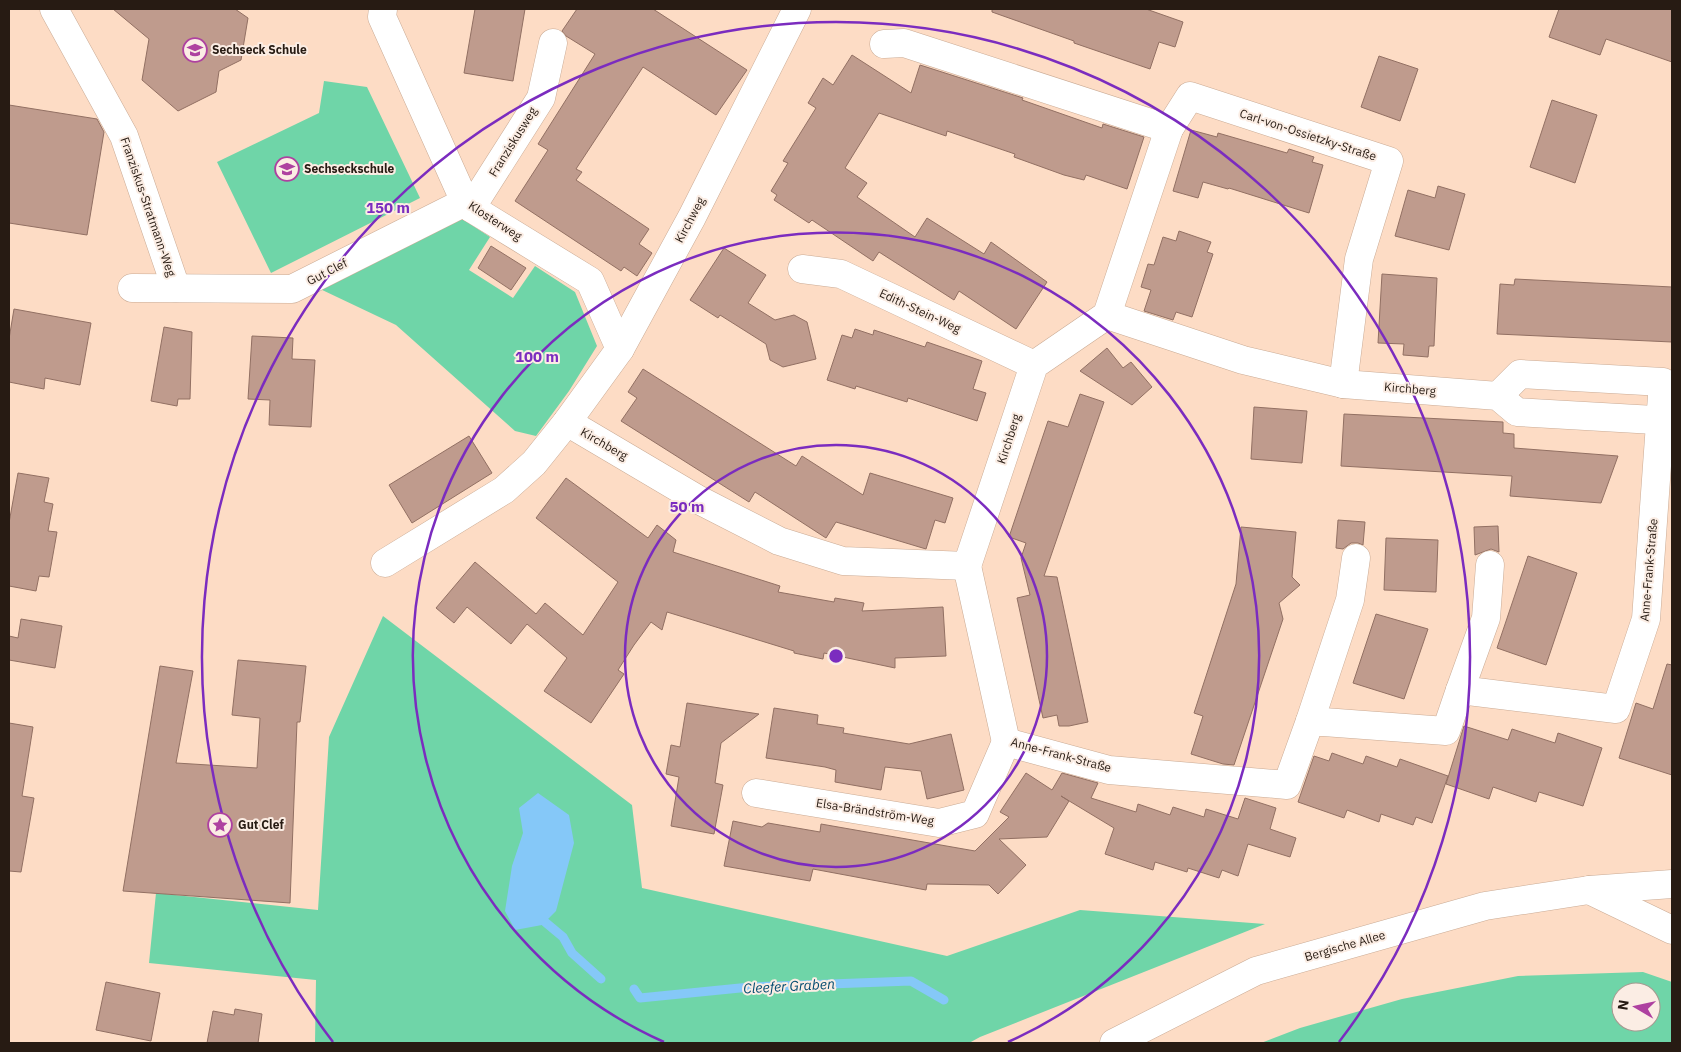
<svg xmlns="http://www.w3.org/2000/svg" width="1681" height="1052" font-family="'IBM Plex Sans',sans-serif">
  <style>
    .green { fill: #6fd5a8; fill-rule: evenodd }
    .water { fill: #85c8f8 }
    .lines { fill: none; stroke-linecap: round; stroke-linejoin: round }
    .stream { stroke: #85c8f8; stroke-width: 9 }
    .building { fill: #bf9b8d; stroke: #927063 }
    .street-casing { stroke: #caab95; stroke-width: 29 }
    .secondary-casing { stroke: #caab95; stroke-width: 29 }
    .street { stroke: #fff; stroke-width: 28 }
    .secondary { stroke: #fff; stroke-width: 28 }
    .ring { fill: none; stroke: #7b2cbf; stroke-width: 2.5 }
    .labels { text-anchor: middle; stroke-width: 4; stroke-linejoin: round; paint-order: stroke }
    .poi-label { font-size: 12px; font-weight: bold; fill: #271b13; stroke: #fbede4; text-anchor: start }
    .street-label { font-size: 12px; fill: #271b13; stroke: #fbede4 }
    .water-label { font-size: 14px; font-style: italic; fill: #014a70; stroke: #fbede4 }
    .centre { fill: #7b2cbf; stroke: #fbede4; stroke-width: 2.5 }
    .ring-label { font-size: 15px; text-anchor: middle; font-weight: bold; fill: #7b2cbf; stroke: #fbede4; stroke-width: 4; stroke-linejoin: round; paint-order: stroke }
  </style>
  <rect width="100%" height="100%" fill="#fddcc5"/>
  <!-- green -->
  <g class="green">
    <path d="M 324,81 L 367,87 L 420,198 L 271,273 L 217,162 L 319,113 Z"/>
    <path d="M 458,216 L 490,237 L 469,270 L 513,298 L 535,266 L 575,292 L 597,346 L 569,391 L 536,436 L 515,431 L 396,325 L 318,288 Z"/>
    <path d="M 383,616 L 632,805 L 642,888 L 947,956 L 1080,910 L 1265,924 L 980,1037 L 969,1043 L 315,1043 L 316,980 L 149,963 L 156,893 L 318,910 L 329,737 Z"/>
    <path d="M 1643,972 L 1672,982 L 1672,1043 L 1261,1043 L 1300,1028 L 1402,999 L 1518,976 ZM 1621,992 L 1651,992 L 1651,1022 L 1621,1022 Z"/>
  </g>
  <!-- water -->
  <path class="water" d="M 538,793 L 569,815 L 574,843 L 556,911 L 542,925 L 515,930 L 505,911 L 512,866 L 523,833 L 519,808 Z"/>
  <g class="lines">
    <!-- stream -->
    <g class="stream">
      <path d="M 545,922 L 563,937 L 572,953 L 601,979"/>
      <path d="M 634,989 L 640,998 L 750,987 L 911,981 L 944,1000"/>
    </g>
  </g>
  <!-- building -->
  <g class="building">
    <path d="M 113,9 L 235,9 L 248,18 L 241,60 L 219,71 L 216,92 L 178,111 L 142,80 L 149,39 Z"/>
    <path d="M 475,9 L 525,9 L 513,81 L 464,73 Z"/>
    <path d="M 577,9 L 653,9 L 747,70 L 716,115 L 643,67 L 576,169 L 582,172 L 576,180 L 649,229 L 639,244 L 652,253 L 637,276 L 624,267 L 621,271 L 515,201 L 548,150 L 538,144 L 595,54 L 566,36 L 562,31 Z"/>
    <path d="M 992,9 L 1146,9 L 1183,22 L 1175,47 L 1159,42 L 1150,69 L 1074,43 L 1074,41 L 992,12 Z"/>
    <path d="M 1559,9 L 1672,9 L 1672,62 L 1606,39 L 1600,55 L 1549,37 Z"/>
    <path d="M 852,55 L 911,93 L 920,65 L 1023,98 L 1022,100 L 1102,128 L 1103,124 L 1144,137 L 1127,189 L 1086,175 L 1084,180 L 1064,175 L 1014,157 L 1015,154 L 947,131 L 946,136 L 879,113 L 845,168 L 867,183 L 857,197 L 915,237 L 927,218 L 984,254 L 991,242 L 1047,282 L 1016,329 L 959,291 L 954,300 L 879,252 L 873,261 L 812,220 L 809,223 L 774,200 L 777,195 L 771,191 L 788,163 L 783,161 L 816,108 L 808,103 L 823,78 L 833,85 Z"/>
    <path d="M 1379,56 L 1418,69 L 1400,121 L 1361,107 Z"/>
    <path d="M 1552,100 L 1597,115 L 1575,183 L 1530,167 Z"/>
    <path d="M 9,105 L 97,119 L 104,132 L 87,235 L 9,223 Z"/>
    <path d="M 1191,130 L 1217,137 L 1218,133 L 1287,153 L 1289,149 L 1314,157 L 1312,162 L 1323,165 L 1309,213 L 1229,188 L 1228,189 L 1203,182 L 1198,198 L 1173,191 Z"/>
    <path d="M 1438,186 L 1465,194 L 1449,250 L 1395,236 L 1408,190 L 1435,198 Z"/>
    <path d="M 1179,231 L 1211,242 L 1207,252 L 1213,254 L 1192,317 L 1176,312 L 1173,320 L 1144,311 L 1151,290 L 1141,287 L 1148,264 L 1154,265 L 1163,237 L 1176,241 Z"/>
    <path d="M 491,246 L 526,268 L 511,290 L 478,268 Z"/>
    <path d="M 724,248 L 766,275 L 748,303 L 775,320 L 794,315 L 807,322 L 816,359 L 783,367 L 770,360 L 766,344 L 720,315 L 718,318 L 690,300 Z"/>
    <path d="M 1382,274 L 1437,278 L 1434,346 L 1429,346 L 1428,357 L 1403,355 L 1404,344 L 1378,343 Z"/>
    <path d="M 1515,279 L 1672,287 L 1672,342 L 1497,334 L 1500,284 L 1514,285 Z"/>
    <path d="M 14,309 L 91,323 L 80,385 L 45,378 L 44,389 L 9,382 L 9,339 Z"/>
    <path d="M 164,327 L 192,332 L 190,399 L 178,399 L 177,406 L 151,401 Z"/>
    <path d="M 855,329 L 873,335 L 874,330 L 925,347 L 927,342 L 982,361 L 973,389 L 986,393 L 977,421 L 908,398 L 907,402 L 856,386 L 855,389 L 827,380 L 842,335 L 852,338 Z"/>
    <path d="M 252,336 L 293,338 L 292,359 L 315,360 L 311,427 L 269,425 L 270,400 L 248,399 Z"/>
    <path d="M 1107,348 L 1123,368 L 1131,362 L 1152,387 L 1132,405 L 1080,371 Z"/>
    <path d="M 643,369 L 796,466 L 802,456 L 863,495 L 870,473 L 953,498 L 945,523 L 935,520 L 926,549 L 836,522 L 826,538 L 755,492 L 749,502 L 621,421 L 637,398 L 628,392 Z"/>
    <path d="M 1080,394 L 1104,402 L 1044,576 L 1057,577 L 1088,722 L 1069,726 L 1059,726 L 1057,715 L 1043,718 L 1017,598 L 1030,595 L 1021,558 L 1026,543 L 1009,537 L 1048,421 L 1068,427 Z"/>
    <path d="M 1254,407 L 1307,411 L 1302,463 L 1251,459 Z"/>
    <path d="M 1344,414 L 1503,422 L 1503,433 L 1514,434 L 1514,448 L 1618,456 L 1601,503 L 1510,496 L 1512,476 L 1341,466 Z"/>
    <path d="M 469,436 L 492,473 L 412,523 L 389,485 Z"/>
    <path d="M 18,473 L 49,478 L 44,502 L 53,504 L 48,531 L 57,532 L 49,577 L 39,576 L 36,591 L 9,586 L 9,523 Z"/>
    <path d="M 566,478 L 648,538 L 657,525 L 676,540 L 673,552 L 780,586 L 778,592 L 834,602 L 835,598 L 864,603 L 862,611 L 943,607 L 946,656 L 895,658 L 895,668 L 824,653 L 823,659 L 794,653 L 794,651 L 667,612 L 662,630 L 651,622 L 634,645 L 618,670 L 624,674 L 591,723 L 544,691 L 567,658 L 527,624 L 511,644 L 467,607 L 454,623 L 436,608 L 475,562 L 536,614 L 545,603 L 583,635 L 618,582 L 536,518 Z"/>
    <path d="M 1338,520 L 1365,522 L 1363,545 L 1358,543 L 1351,543 L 1343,549 L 1336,548 Z"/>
    <path d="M 1498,526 L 1499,552 L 1491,549 L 1475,555 L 1474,527 Z"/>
    <path d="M 1241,527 L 1296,532 L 1292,577 L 1300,585 L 1279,603 L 1283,619 L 1234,765 L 1223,764 L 1191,754 L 1203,716 L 1194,713 L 1236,584 Z"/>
    <path d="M 1386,538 L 1438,540 L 1436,592 L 1384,590 Z"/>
    <path d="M 1528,556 L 1577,573 L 1546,665 L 1497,648 Z"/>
    <path d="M 1376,614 L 1428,629 L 1404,699 L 1353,683 Z"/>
    <path d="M 21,619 L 62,626 L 55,668 L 9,660 L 9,636 L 18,638 Z"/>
    <path d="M 238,660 L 306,666 L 300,722 L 297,722 L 290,903 L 123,891 L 160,666 L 193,671 L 176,763 L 257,768 L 260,718 L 232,715 Z"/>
    <path d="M 1667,664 L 1672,665 L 1672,775 L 1619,758 L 1636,703 L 1653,709 Z"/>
    <path d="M 687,703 L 759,714 L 721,743 L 715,783 L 723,785 L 714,834 L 671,826 L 679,777 L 666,774 L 671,745 L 680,747 Z"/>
    <path d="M 774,708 L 818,715 L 817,724 L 844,728 L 843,733 L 909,744 L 951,734 L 964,790 L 927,799 L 921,771 L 885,767 L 881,790 L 835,782 L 836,770 L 825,767 L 766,758 Z"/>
    <path d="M 9,723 L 33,727 L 22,796 L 34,798 L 21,872 L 9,871 Z"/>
    <path d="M 1464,726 L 1508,740 L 1512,729 L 1555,743 L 1558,733 L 1602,748 L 1583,806 L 1539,792 L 1536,802 L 1493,787 L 1489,799 L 1446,784 Z"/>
    <path d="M 1332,753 L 1363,764 L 1366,756 L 1397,767 L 1400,759 L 1448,776 L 1432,823 L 1416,817 L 1413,825 L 1381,814 L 1379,822 L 1347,810 L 1344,818 L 1298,802 L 1314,756 L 1329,761 Z"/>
    <path d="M 1026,773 L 1052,790 L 1062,773 L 1098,783 L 1091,798 L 1136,812 L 1138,804 L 1170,815 L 1173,807 L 1204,817 L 1206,809 L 1238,819 L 1245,798 L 1276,808 L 1270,829 L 1296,838 L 1290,857 L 1248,844 L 1238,876 L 1222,870 L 1219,878 L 1188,868 L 1187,872 L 1155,862 L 1153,870 L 1105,854 L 1114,828 L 1061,796 L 1069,801 L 1047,837 L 999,839 L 1026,865 L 998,894 L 989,885 L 927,884 L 926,890 L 813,869 L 810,881 L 724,866 L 733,821 L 762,827 L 768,823 L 820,832 L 821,824 L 975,851 L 1009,817 L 1000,812 Z"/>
    <path d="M 106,982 L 160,993 L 151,1041 L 96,1030 Z"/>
    <path d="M 235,1009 L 262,1014 L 258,1043 L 207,1043 L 213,1011 L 234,1015 Z"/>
  </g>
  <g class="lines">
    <!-- street casing -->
    <g class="street-casing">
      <g id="street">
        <path d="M 54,9 L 124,136 L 176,288"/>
        <path d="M 383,9 L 382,17 L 465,202 L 471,208 L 590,281 L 620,349"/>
        <path d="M 884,44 L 904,43 L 1169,129 L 1190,96 L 1389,161 L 1359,259 L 1343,384"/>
        <path d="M 471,208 L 541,98 L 553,43"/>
        <path d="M 802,269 L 841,274 L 1034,365"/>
        <path d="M 132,288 L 292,289 L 465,202"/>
        <path d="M 1107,315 L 1169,129"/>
        <path d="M 567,422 L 699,500 L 779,541 L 843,561 L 967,566 L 1034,365 L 1107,315 L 1243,360 L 1343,384 L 1498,396 L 1517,412 L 1672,421"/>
        <path d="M 385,563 L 504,490 L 534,463 L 567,422 L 620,349 L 692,217 L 797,9"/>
        <path d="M 967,566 L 1006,742 L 1109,770 L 1287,785 L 1310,721 L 1446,731 L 1460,690 L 1616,709 L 1646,619 L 1663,382 L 1520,374 L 1498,396"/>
        <path d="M 1460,690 L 1486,618 L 1490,565"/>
        <path d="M 1310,721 L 1350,600 L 1356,558"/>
        <path d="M 756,793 L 939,823 L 975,814 L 1006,742"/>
        <path d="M 1589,890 L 1672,930"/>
      </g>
    </g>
    <!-- secondary casing -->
    <g class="secondary-casing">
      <path id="secondary" d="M 1114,1043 L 1256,971 L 1485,906 L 1589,890 L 1672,884"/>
    </g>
    <!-- street -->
    <use href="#street" class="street"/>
    <!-- secondary -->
    <use href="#secondary" class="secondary"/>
  </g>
  <!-- distance rings -->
  <g class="ring">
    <circle cx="836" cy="656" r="211"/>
    <path d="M664 1042A423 423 0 1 1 1008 1042"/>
    <path d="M333 1042A634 634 0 1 1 1339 1042"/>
  </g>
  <!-- icons -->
  <defs>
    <g id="school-ring" transform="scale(1.25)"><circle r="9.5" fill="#fbede4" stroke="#ae41a0" stroke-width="1.5"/><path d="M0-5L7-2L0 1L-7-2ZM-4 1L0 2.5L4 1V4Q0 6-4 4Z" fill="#ae41a0"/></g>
    <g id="sight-ring" transform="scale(1.25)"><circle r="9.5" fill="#fbede4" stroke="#ae41a0" stroke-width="1.5"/><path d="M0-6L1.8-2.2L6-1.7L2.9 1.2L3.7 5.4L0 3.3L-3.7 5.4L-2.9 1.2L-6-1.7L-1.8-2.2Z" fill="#ae41a0"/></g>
  </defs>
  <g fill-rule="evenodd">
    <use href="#school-ring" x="195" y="50"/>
    <use href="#school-ring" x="287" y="169"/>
    <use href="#sight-ring" x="220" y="825"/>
  </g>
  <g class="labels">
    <!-- poi labels -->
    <g class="poi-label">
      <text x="212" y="54">Sechseck Schule</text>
      <text x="304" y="173">Sechseckschule</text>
      <text x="238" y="829">Gut Clef</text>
    </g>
    <!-- street labels -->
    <g class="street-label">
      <text transform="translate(1308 135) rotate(18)" y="4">Carl-von-Ossietzky-Straße</text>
      <text transform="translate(513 142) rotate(-58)" y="4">Franziskusweg</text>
      <text transform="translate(148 207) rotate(71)" y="4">Franziskus-Stratmann-Weg</text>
      <text transform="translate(690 220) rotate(-62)" y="4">Kirchweg</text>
      <text transform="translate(495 221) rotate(33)" y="4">Klosterweg</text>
      <text transform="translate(327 272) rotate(-27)" y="4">Gut Clef</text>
      <text transform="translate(920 311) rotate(25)" y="4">Edith-Stein-Weg</text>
      <text transform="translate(1410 389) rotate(5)" y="4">Kirchberg</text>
      <text transform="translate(1009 439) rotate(-72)" y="4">Kirchberg</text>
      <text transform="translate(604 444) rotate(30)" y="4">Kirchberg</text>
      <text transform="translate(1649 570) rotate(-85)" y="4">Anne-Frank-Straße</text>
      <text transform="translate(1061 755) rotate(15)" y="4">Anne-Frank-Straße</text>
      <text transform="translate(875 812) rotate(9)" y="4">Elsa-Brändström-Weg</text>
      <text transform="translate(1345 946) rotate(-16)" y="4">Bergische Allee</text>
    </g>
    <!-- water labels -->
    <g class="water-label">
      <text transform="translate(789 986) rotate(-3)" y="5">Cleefer Graben</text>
    </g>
  </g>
  <circle cx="836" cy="656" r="8" class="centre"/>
  <g class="ring-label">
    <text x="388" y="213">150 m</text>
    <text x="537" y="362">100 m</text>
    <text x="687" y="512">50 m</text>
  </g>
  <!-- border -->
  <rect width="1681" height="1052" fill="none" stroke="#271b13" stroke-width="20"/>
  <!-- north arrow -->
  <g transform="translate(1636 1007) rotate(279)"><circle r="24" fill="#fbede4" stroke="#a69990"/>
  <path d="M0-4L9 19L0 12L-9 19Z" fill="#ae41a0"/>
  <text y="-8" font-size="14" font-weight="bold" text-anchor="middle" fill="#271b13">N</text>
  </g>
</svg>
